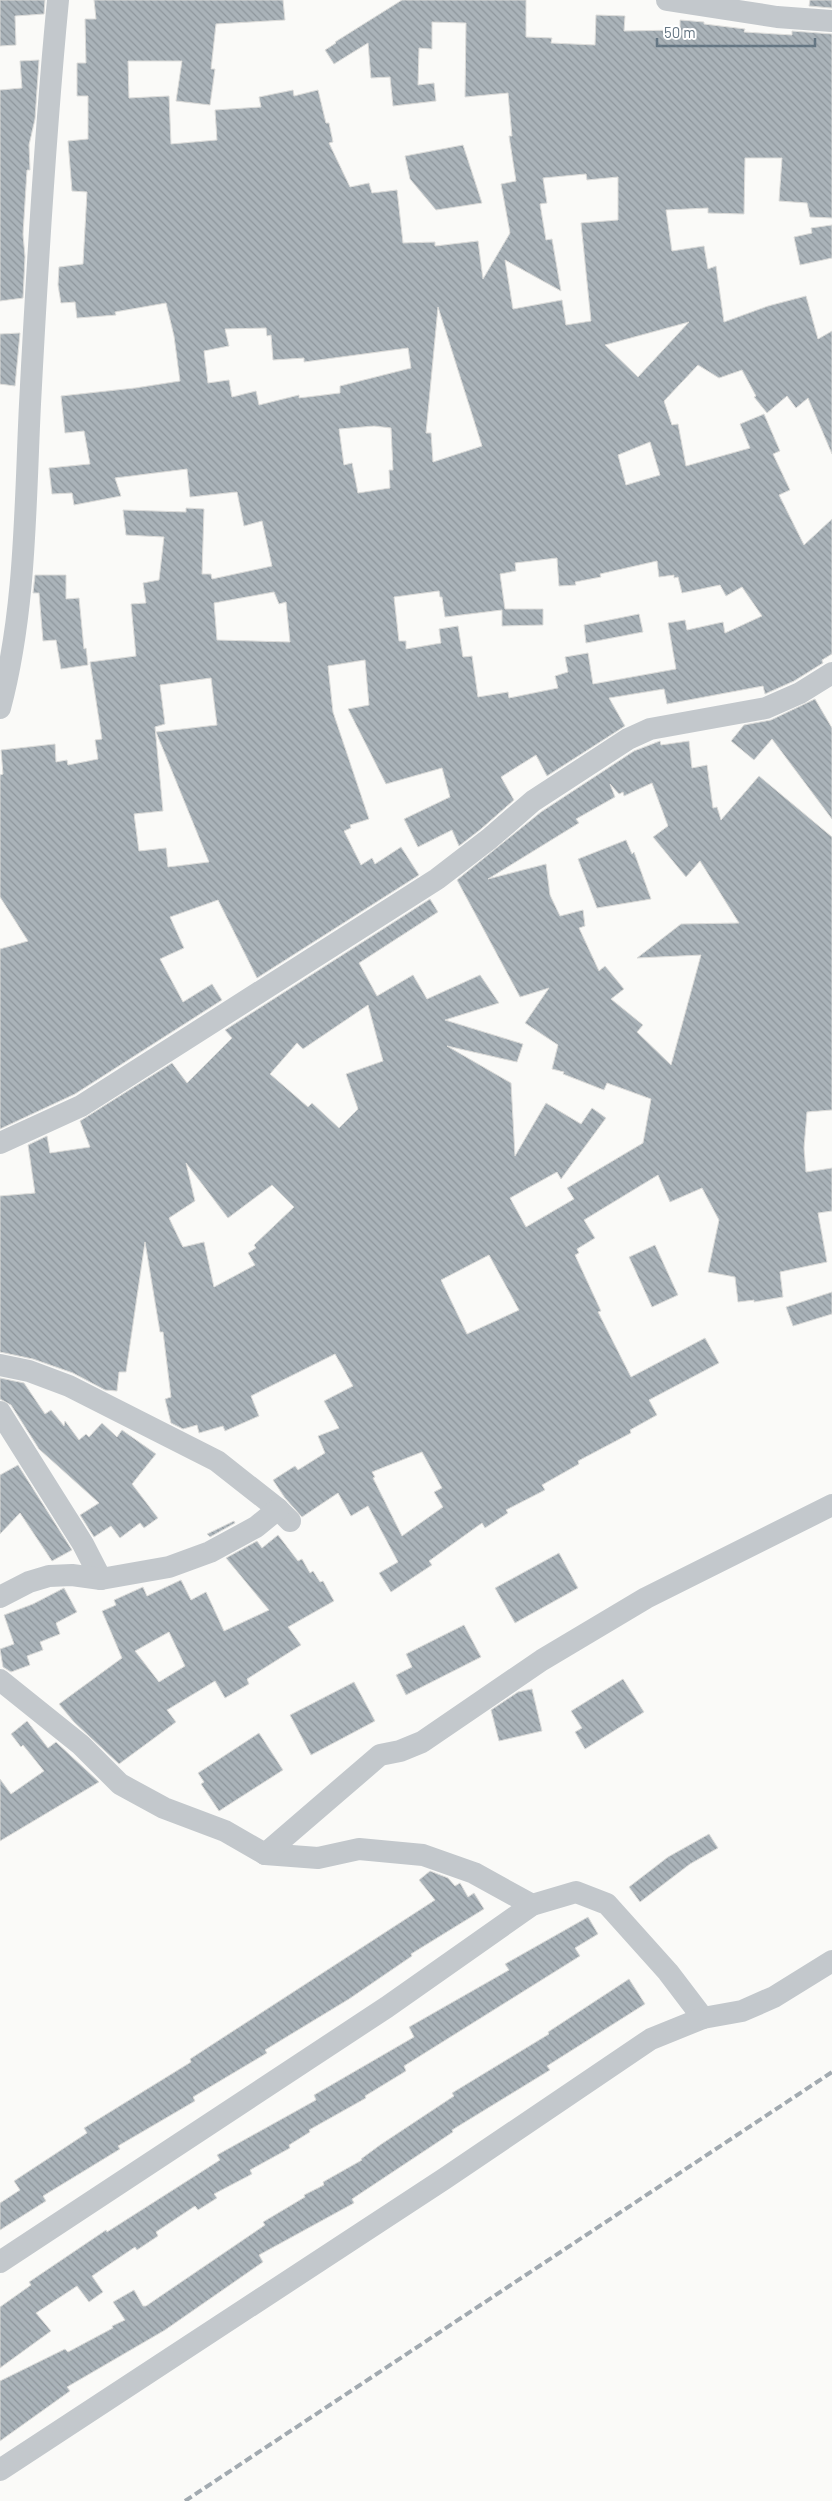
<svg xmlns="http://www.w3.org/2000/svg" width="832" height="2501" font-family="Barlow,sans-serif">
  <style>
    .building { fill: url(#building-back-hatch); stroke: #dcdcda; fill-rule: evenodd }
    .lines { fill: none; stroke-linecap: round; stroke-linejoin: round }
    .minor { stroke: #c3c8cc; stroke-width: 22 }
    .rail { stroke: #a2aab0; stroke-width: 4; stroke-dasharray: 8 4; stroke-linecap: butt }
  </style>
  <defs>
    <pattern id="building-back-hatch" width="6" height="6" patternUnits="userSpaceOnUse" patternTransform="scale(1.25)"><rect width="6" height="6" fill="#aab3b9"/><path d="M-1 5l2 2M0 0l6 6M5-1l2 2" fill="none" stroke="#8e969c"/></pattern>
  </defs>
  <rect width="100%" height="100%" fill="#fafaf8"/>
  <!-- building -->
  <g class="building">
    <path d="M 0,0 L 45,0 L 44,14 L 15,16 L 16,45 L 0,46 Z"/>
    <path d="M 94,0 L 283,0 L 285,20 L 216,24 L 211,69 L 215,69 L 210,105 L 176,101 L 182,61 L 128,61 L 129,98 L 169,96 L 171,144 L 217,140 L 215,110 L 261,107 L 259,97 L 293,90 L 294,96 L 318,90 L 326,123 L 329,123 L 333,142 L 329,143 L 350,187 L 369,183 L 372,193 L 397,190 L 403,243 L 435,242 L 435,246 L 478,241 L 483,279 L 510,233 L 501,184 L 516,181 L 509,136 L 512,136 L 508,93 L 465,97 L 466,23 L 432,22 L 432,49 L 419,48 L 418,85 L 434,83 L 436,101 L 393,106 L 390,77 L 371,78 L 368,43 L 334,64 L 325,50 L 336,43 L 335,42 L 402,0 L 526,0 L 526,37 L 552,38 L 551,43 L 595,45 L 596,15 L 625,16 L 624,31 L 680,30 L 680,20 L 704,22 L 704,24 L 745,29 L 744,32 L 792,35 L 792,31 L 832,34 L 832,218 L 810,217 L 807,203 L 779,201 L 782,158 L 745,158 L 744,214 L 708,213 L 708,208 L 666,210 L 672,251 L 704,246 L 708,269 L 716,266 L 724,322 L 768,306 L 806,296 L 818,339 L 832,331 L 832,454 L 808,398 L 796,408 L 787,396 L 767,413 L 754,397 L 756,396 L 742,370 L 719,378 L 698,365 L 664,401 L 672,425 L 678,424 L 686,466 L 750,448 L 740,424 L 764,414 L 780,451 L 773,454 L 790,490 L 779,495 L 804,545 L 832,519 L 832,654 L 822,660 L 823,663 L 794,681 L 765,694 L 763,686 L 667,704 L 664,689 L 609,698 L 625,726 L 547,776 L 536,755 L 501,777 L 514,800 L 481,829 L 459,846 L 452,830 L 418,847 L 404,819 L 450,797 L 442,768 L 386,784 L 348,709 L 369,705 L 365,660 L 328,666 L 333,712 L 369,819 L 350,825 L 351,828 L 344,831 L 361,865 L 372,858 L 375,864 L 401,847 L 419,875 L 257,978 L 218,900 L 170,917 L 184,948 L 160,959 L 183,1002 L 212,984 L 222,1000 L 75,1094 L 0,1129 L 0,949 L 28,941 L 0,897 L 0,775 L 3,774 L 1,750 L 55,744 L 56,762 L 67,760 L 68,765 L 98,759 L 95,740 L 102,739 L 90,662 L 136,656 L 131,604 L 146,603 L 143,583 L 159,580 L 164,537 L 126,535 L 123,510 L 186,512 L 186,508 L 204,509 L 202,574 L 211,574 L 212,579 L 272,566 L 262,521 L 244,526 L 237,492 L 190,497 L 187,469 L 115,478 L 121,496 L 74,505 L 72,493 L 52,494 L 49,468 L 90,464 L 84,431 L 65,433 L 61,396 L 135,388 L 180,381 L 174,336 L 166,303 L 115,312 L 116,315 L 77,318 L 75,302 L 61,303 L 58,285 L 59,267 L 83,264 L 87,192 L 72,191 L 68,141 L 88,139 L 88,96 L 77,96 L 77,63 L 86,63 L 85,19 L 96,19 ZM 586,174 L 587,180 L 618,177 L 618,220 L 581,223 L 591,321 L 566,325 L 562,300 L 513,309 L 505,260 L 561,291 L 552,239 L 546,240 L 540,204 L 547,203 L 543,178 ZM 438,307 L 482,446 L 433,462 L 431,433 L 426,433 ZM 689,322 L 638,377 L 605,345 ZM 266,328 L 267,336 L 271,335 L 273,360 L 304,358 L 304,362 L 408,348 L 411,368 L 340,386 L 340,393 L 299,398 L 299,395 L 259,405 L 256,391 L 232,397 L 229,380 L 208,383 L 204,351 L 229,346 L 225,329 ZM 374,426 L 391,428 L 393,470 L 389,470 L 390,488 L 358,493 L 352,463 L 344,465 L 339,429 ZM 650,442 L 660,475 L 626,485 L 618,455 ZM 557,558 L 559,586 L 576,585 L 575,582 L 601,577 L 600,574 L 657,561 L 659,577 L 674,575 L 674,578 L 678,577 L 682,593 L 720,585 L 726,596 L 742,587 L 762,616 L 725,633 L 723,622 L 687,630 L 685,620 L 668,623 L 676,669 L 593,684 L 588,653 L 565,657 L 568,672 L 555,676 L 558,688 L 509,698 L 508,692 L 478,697 L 472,656 L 463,657 L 458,626 L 439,629 L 441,643 L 406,649 L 406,641 L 399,641 L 394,597 L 439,591 L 440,597 L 442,597 L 445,617 L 502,610 L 502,626 L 543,625 L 543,609 L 505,609 L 500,574 L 516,571 L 515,563 ZM 274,592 L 279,604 L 286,602 L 290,642 L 217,640 L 214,603 ZM 211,678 L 217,725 L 156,732 L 209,862 L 168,867 L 166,848 L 139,851 L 134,814 L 163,811 L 155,727 L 165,724 L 160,685 Z"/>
    <path d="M 810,0 L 832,0 L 832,8 L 809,6 Z"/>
    <path d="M 39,60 L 35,119 L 29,145 L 30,170 L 27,170 L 23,234 L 25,257 L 23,298 L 0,301 L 0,90 L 22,88 L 20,61 Z"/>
    <path d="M 463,145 L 482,203 L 436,210 L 410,179 L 405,156 Z"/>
    <path d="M 832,225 L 832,258 L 800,265 L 794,237 L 812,233 L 811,228 Z"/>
    <path d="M 20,333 L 15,386 L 0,384 L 0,334 Z"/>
    <path d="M 35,575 L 66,575 L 66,599 L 79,598 L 84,649 L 86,648 L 88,665 L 61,669 L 56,640 L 43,641 L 39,593 L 33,593 Z"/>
    <path d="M 639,614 L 643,632 L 586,643 L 584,625 Z"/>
    <path d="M 815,699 L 832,728 L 832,819 L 772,739 L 754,760 L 731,741 L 744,725 L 771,720 Z"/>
    <path d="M 660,741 L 661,745 L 689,741 L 692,768 L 707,765 L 713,808 L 717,807 L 721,820 L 759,776 L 832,837 L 832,1110 L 807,1112 L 804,1148 L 806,1172 L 832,1168 L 832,1211 L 818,1213 L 827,1262 L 780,1272 L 783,1297 L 754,1302 L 754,1300 L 738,1302 L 735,1277 L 708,1272 L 719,1220 L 702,1188 L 670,1202 L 658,1175 L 584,1220 L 595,1238 L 577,1249 L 579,1253 L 575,1255 L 601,1311 L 598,1312 L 631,1377 L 705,1338 L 719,1363 L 649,1400 L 657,1415 L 630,1430 L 631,1433 L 578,1461 L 579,1464 L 542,1485 L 545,1490 L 506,1510 L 508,1513 L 485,1528 L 482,1523 L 429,1561 L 432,1565 L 391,1592 L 379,1573 L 398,1562 L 368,1506 L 351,1516 L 338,1493 L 302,1517 L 285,1498 L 273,1480 L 295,1466 L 298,1470 L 325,1453 L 318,1436 L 339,1428 L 324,1401 L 353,1386 L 335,1354 L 251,1396 L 259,1416 L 225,1431 L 223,1426 L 199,1433 L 197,1425 L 183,1429 L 171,1423 L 165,1399 L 171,1397 L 163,1332 L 160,1332 L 145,1242 L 126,1372 L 119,1372 L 117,1391 L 105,1390 L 73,1373 L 33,1359 L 0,1352 L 0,1196 L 35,1193 L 28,1145 L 47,1136 L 50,1153 L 90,1147 L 80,1121 L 172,1063 L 187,1083 L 232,1038 L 225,1030 L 430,899 L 438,912 L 359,963 L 377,996 L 413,975 L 427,999 L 480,975 L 499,1003 L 445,1020 L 523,1044 L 517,1062 L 447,1046 L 511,1083 L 515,1156 L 546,1103 L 581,1124 L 592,1108 L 606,1118 L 561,1179 L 557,1172 L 510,1198 L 526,1227 L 574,1199 L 567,1188 L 643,1143 L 651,1099 L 607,1083 L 604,1090 L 563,1074 L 564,1072 L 552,1069 L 558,1045 L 525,1023 L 549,988 L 520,997 L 457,880 L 541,812 L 634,751 ZM 652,783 L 668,826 L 653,837 L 686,877 L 700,861 L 739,923 L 681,924 L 637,958 L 701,955 L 671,1065 L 637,1032 L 643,1025 L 611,999 L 624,989 L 605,966 L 599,971 L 579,928 L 585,926 L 583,910 L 560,916 L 550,895 L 546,864 L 488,879 L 579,823 L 576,819 L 615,797 L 610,784 L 619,794 L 623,792 L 624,796 ZM 368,1005 L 383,1061 L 346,1074 L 358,1109 L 339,1128 L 312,1103 L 308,1107 L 270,1074 L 297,1043 L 303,1049 ZM 186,1163 L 228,1218 L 272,1185 L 294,1207 L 254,1245 L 256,1248 L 248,1253 L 255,1265 L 214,1287 L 204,1242 L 183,1247 L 169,1218 L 195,1201 ZM 489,1255 L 519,1310 L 467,1334 L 441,1280 ZM 422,1452 L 442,1488 L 434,1492 L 443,1507 L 402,1536 L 373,1478 L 375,1477 L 372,1472 Z"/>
    <path d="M 626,840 L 632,854 L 634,852 L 651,899 L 597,908 L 578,859 Z"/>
    <path d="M 655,1245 L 678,1295 L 652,1307 L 629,1257 Z"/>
    <path d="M 832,1292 L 832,1314 L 793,1326 L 786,1307 Z"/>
    <path d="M 0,1378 L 24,1383 L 45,1414 L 51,1410 L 64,1426 L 65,1421 L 79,1440 L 86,1434 L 89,1437 L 102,1423 L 117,1437 L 122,1430 L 156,1454 L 132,1484 L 158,1518 L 144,1528 L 140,1523 L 120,1538 L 111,1526 L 94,1537 L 80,1515 L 99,1503 L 39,1449 L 11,1405 L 0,1399 Z"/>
    <path d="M 18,1465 L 72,1550 L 52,1561 L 20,1513 L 0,1534 L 0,1475 Z"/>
    <path d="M 234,1521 L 235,1523 L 210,1537 L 207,1534 Z"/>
    <path d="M 278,1535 L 298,1561 L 302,1559 L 310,1573 L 313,1571 L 320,1582 L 323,1581 L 334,1601 L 288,1627 L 301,1645 L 247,1679 L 249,1684 L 225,1698 L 215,1681 L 167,1710 L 176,1722 L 119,1764 L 74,1722 L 59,1704 L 122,1658 L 102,1611 L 116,1605 L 114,1600 L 143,1587 L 147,1596 L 181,1580 L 191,1600 L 206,1592 L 224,1631 L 269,1610 L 226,1558 L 257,1541 L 262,1548 ZM 169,1632 L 185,1666 L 159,1682 L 135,1651 Z"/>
    <path d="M 559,1553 L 578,1588 L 515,1623 L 495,1588 Z"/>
    <path d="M 64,1588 L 77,1612 L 56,1623 L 60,1634 L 40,1642 L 43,1650 L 27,1656 L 30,1665 L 11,1672 L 3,1667 L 0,1649 L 14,1644 L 4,1615 L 33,1604 Z"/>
    <path d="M 464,1625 L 481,1657 L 406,1695 L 396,1675 L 412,1667 L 406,1654 Z"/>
    <path d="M 623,1679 L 644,1712 L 585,1749 L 575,1732 L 582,1728 L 571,1711 Z"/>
    <path d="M 354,1682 L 375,1721 L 311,1755 L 290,1715 Z"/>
    <path d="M 532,1689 L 542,1731 L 499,1741 L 491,1710 L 518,1692 Z"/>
    <path d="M 27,1721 L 48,1748 L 56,1742 L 99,1782 L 0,1841 L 0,1779 L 11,1794 L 44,1771 L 23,1745 L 21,1747 L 11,1734 Z"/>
    <path d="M 259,1733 L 283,1770 L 219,1811 L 201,1784 L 204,1782 L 198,1773 Z"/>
    <path d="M 709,1834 L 718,1848 L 690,1864 L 640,1902 L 629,1887 L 668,1857 Z"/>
    <path d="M 430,1871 L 448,1878 L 455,1886 L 460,1883 L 468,1897 L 474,1893 L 484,1909 L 411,1954 L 412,1956 L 349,1999 L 265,2050 L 267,2053 L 193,2097 L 195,2101 L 118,2146 L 120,2149 L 43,2196 L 46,2201 L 0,2230 L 0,2203 L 20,2190 L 14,2181 L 87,2133 L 84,2128 L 191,2062 L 190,2059 L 435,1900 L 419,1880 Z"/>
    <path d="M 588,1917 L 598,1934 L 575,1948 L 580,1956 L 404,2066 L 406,2071 L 365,2096 L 366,2098 L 309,2130 L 310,2132 L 289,2145 L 290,2148 L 250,2170 L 252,2174 L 214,2194 L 217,2198 L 198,2210 L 195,2206 L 156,2232 L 158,2236 L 137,2250 L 135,2247 L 92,2276 L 103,2292 L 89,2302 L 77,2286 L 36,2313 L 51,2331 L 0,2368 L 0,2307 L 31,2285 L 29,2282 L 106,2230 L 107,2232 L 220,2160 L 217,2155 L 316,2100 L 314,2095 L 414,2037 L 409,2027 L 509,1970 L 505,1964 Z"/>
    <path d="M 629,1979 L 645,2004 L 547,2066 L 550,2070 L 452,2130 L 453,2132 L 352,2199 L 354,2203 L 259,2255 L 263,2262 L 165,2330 L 67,2387 L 70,2391 L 0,2441 L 0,2381 L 65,2349 L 68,2352 L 113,2328 L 112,2326 L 125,2320 L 113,2302 L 134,2290 L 143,2306 L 146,2306 L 265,2225 L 263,2222 L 305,2197 L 304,2195 L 324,2185 L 323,2182 L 362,2160 L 361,2159 L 380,2145 L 454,2096 L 452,2093 L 549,2034 L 548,2032 Z"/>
  </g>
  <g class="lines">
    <!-- minor -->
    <g class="minor">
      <path d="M 667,0 L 777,17 L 832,21"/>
      <path d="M 0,708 C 26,610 25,505 30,404 C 37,269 45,135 58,0"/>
      <path d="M 0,1143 L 81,1106 L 437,879 L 489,839 L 533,801 L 628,739 L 650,729 L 766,708 L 800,693 L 832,673"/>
      <path d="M 0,1365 L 29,1371 L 69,1386 L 217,1461 L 278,1509 L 290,1521"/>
      <path d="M 0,1412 L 83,1544 L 101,1579"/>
      <path d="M 0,1597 L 29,1582 L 49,1576 L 72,1575 L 101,1579 L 169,1567 L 210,1552 L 256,1527 L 278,1509"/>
      <path d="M 0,1680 L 81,1745 L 120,1784 L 164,1808 L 225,1831 L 265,1854 L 318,1858 L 359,1849 L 423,1855 L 474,1873 L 532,1905"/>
      <path d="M 265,1854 L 380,1755 L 400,1751 L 422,1742 L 542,1660 L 646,1598 L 832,1505"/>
      <path d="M 0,2262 L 387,2007 L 532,1905 L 576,1892 L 607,1904 L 668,1972 L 703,2018"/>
      <path d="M 0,2470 L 444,2179 L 651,2039 L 703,2018 L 742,2011 L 774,1997 L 832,1961"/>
    </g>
    <!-- rail -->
    <path class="rail" d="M 185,2501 L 832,2072"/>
  </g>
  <!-- scale -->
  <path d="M657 38v8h158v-8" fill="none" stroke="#657683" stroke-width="2.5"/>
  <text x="664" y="38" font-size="15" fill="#657683" stroke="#ffffff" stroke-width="4" paint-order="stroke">50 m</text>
</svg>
